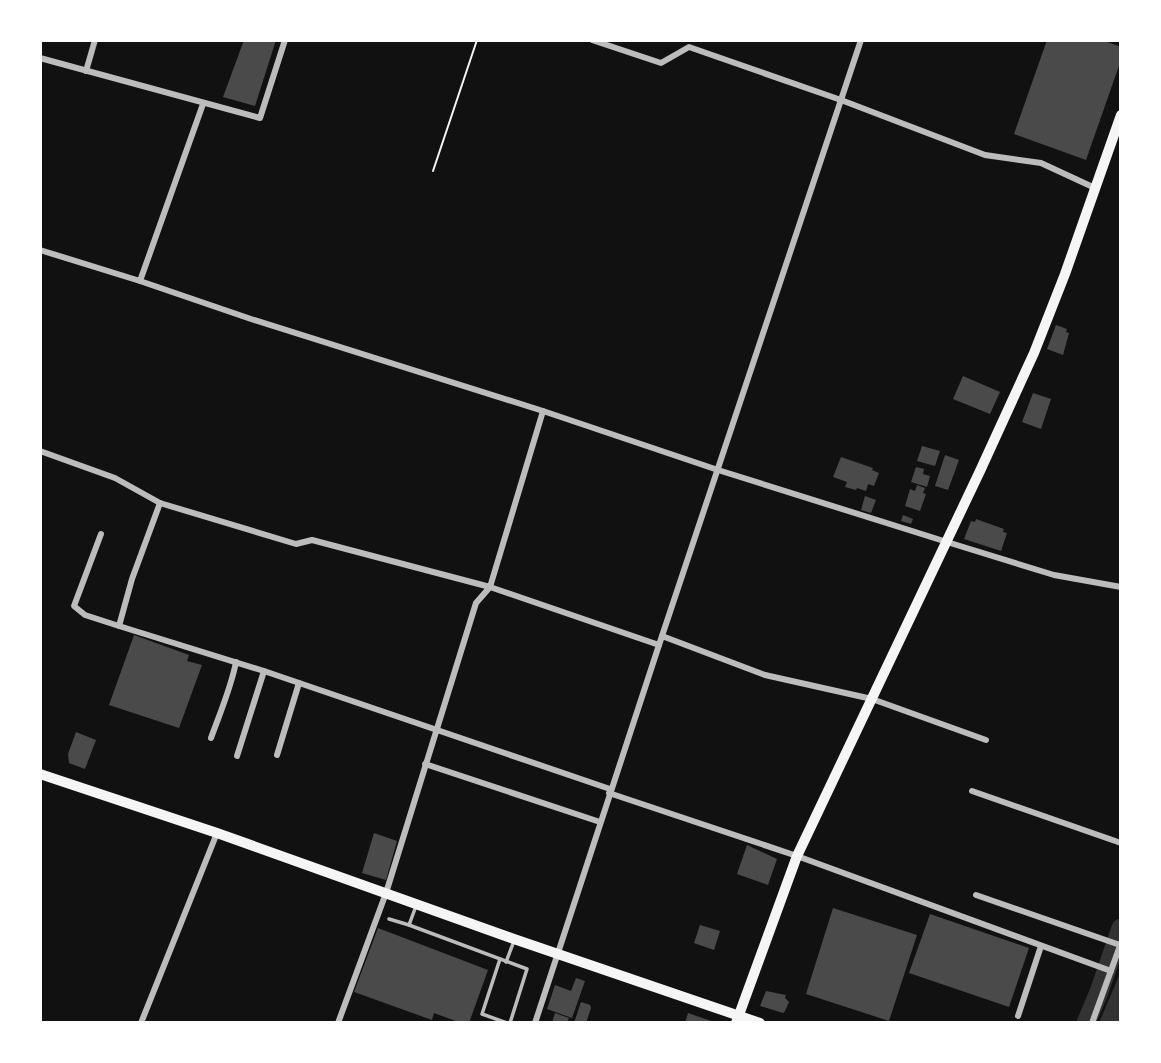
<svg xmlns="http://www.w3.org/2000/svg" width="1161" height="1063" font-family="'Fira Sans Condensed',sans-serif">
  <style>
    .water { fill: #333 }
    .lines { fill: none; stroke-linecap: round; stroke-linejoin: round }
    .river { stroke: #333; stroke-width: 19 }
    .building { fill: #4a4a4a }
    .path { stroke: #f5f5f5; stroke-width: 2 }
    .service { stroke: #bcbcbc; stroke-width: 3.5 }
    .minor { stroke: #bcbcbc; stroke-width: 6 }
    .primary { stroke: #f5f5f5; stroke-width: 10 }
    .trunk { stroke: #f5f5f5; stroke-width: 10 }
  </style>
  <rect width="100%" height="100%" fill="#111"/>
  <!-- water -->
  <path class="water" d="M 1120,973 L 1121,1023 L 1099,1023 Z"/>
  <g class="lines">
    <!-- river -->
    <path class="river" d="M 1086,1023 L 1099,992 L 1121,928"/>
  </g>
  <!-- building -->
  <g class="building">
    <path d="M 244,40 L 276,40 L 255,106 L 223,97 Z"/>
    <path d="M 1047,40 L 1102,40 L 1121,47 L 1121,60 L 1086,160 L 1014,134 Z"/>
    <path d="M 1056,325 L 1067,329 L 1066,332 L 1069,333 L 1063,355 L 1047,349 Z"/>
    <path d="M 963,376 L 1000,392 L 990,414 L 953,399 Z"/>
    <path d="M 1033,393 L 1051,399 L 1041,429 L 1022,422 Z"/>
    <path d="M 922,446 L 940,451 L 935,466 L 917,461 Z"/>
    <path d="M 945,455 L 959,460 L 948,490 L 935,486 Z"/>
    <path d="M 841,457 L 873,468 L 872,470 L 879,473 L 874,486 L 868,484 L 866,491 L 857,488 L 856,490 L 845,487 L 847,482 L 833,477 Z"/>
    <path d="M 916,467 L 924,469 L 923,474 L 930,476 L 927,487 L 911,482 Z"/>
    <path d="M 917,485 L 925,488 L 923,493 L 926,494 L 920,511 L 905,506 L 910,489 L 915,491 Z"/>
    <path d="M 865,496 L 876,500 L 871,513 L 861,510 Z"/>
    <path d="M 903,515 L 913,519 L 911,524 L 901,521 Z"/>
    <path d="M 976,519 L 1004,529 L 1003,532 L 1007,533 L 1001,551 L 964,539 L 971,521 L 975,522 Z"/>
    <path d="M 134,635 L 189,655 L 187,661 L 202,665 L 179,728 L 109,705 Z"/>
    <path d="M 76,732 L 96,740 L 85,769 L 69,763 L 68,754 Z"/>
    <path d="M 374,833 L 397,841 L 386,880 L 362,873 Z"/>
    <path d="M 747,845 L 777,859 L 768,885 L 737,874 Z"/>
    <path d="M 833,908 L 917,935 L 889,1021 L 806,994 Z"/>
    <path d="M 930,914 L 1029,948 L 1009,1007 L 909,973 Z"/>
    <path d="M 700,925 L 720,931 L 714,950 L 694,943 Z"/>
    <path d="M 378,928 L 488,970 L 469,1023 L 461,1023 L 434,1013 L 432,1020 L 354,992 Z"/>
    <path d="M 576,978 L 585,981 L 572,1018 L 547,1009 L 555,985 L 571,991 Z"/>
    <path d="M 766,991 L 786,995 L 785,998 L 789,1002 L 785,1011 L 783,1013 L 760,1006 Z"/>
    <path d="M 581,1002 L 590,1005 L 591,1008 L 586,1023 L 574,1023 Z"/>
    <path d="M 555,1013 L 569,1018 L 567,1023 L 552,1023 Z"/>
    <path d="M 688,1013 L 714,1022 L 714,1023 L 685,1023 Z"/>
  </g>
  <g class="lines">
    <!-- path -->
    <path class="path" d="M 433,171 L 477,40"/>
    <!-- service -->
    <g class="service">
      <path d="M 416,906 L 409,925 L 527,969 L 510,1023"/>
      <path d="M 389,919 L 409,925"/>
      <path d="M 500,959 L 482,1014 L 507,1023"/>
      <path d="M 506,962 L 514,941"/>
    </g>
    <!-- minor -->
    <g class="minor">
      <path d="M 592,40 L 661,63 L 689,47 L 841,100 L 985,155 L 1041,163 L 1095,188"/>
      <path d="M 40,58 L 260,118 L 285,40"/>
      <path d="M 86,71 L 95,40"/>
      <path d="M 40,250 L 140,281 L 251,319 L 543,411 L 718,470 L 947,542 L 1054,575 L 1121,587"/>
      <path d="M 140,281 L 203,104"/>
      <path d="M 40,451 L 115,478 L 160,503 L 296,544 L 312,540 L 490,587 L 659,645 L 662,636 L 765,675 L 872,699 L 986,740"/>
      <path d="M 160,503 L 132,579 L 119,626 L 264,671 L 610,789"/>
      <path d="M 101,534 L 74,606 L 85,615 L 119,626"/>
      <path d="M 662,636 L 861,40"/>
      <path d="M 211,738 C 220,713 231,688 236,662"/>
      <path d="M 277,755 L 299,683"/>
      <path d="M 237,756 L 264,671"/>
      <path d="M 425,764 L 600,822"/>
      <path d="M 972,791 L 1121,843"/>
      <path d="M 609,793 L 797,856 L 1111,971"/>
      <path d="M 976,895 L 1120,945"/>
      <path d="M 1018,1016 L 1041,946"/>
      <path d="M 141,1023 L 217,833"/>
      <path d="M 338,1023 L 386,893 L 476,603 L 490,587 L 543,411"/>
      <path d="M 535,1023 L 659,645"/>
      <path d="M 1092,1023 L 1121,943"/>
    </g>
    <!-- primary -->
    <path class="primary" d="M 736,1023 L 797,856 L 980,471 L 1034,353 L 1065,274 L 1121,115"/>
    <!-- trunk -->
    <path class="trunk" d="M 40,774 L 217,833 L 514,939 L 760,1023"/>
  </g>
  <!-- border -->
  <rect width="1161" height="1063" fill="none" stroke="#ffffff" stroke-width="84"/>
</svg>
